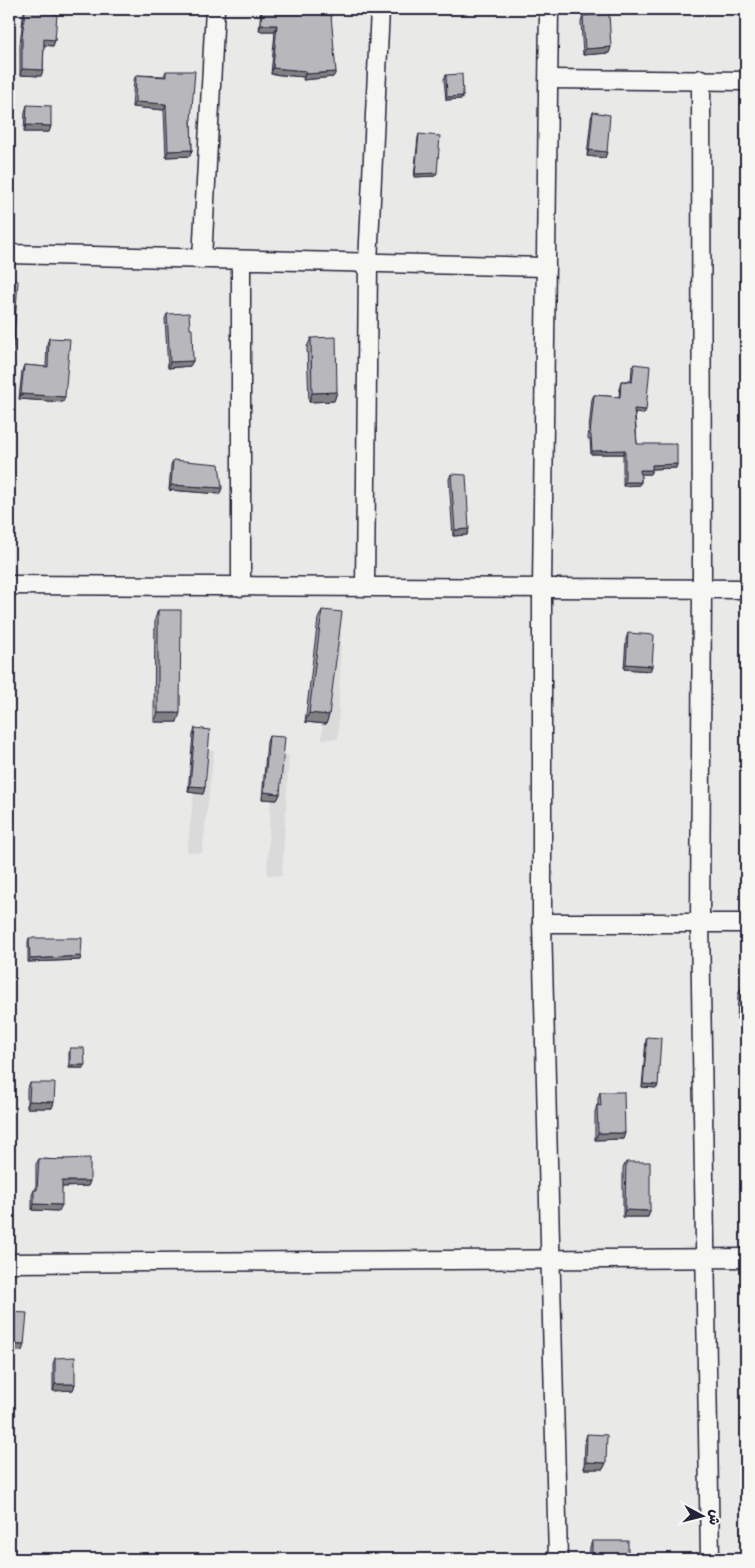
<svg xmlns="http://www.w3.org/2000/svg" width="755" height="1568" font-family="'Architects Daughter','Playpen Sans Arabic',sans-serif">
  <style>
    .built { fill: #dadada }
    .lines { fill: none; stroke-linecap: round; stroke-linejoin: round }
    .minor-casing { stroke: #22223b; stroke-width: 21 }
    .minor { stroke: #f6f6f2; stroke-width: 18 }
    .wall { fill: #9e9ea2; stroke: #22223b }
    .shaded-wall { fill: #818184; stroke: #22223b }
    .building { fill: #b8b8bc; stroke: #22223b }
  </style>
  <rect width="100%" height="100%" fill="#e9e9e7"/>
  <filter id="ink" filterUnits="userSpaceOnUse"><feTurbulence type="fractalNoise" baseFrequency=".02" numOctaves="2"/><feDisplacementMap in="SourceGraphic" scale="10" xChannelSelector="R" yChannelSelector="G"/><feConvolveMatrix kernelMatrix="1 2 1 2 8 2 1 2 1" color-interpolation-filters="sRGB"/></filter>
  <g filter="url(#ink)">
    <!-- built -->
    <g class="built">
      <path d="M 325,632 L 341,633 L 338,739 L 322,739 Z"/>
      <path d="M 199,749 L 214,751 L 202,853 L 187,852 Z"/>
      <path d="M 273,754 L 289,755 L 282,876 L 267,875 Z"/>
    </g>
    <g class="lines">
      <!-- minor casing -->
      <g class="minor-casing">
        <g id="minor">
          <path d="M 549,9 L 542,588 L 542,923 L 558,1559"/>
          <path d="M 549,79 L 746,81"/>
          <path d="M 701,79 L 702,589 L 700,922 L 710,1559"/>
          <path d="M 9,254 L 546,267"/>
          <path d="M 202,259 L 215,9"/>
          <path d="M 9,585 L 746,589"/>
          <path d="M 241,587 L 241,260"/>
          <path d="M 365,587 L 368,263 L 380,9"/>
          <path d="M 542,923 L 746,923"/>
          <path d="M 9,1263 L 746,1258"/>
        </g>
      </g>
      <!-- minor -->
      <use href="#minor" class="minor"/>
    </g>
    <!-- wall -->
    <g class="wall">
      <path d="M 24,9 L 52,9 L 55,40 L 53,46 L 44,45 L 43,70 L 41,76 L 20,75 L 20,44 L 23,17 L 24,12 Z"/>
      <path d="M 261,9 L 322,9 L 322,15 L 336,72 L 333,77 L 303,80 L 304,77 L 271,74 L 275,31 L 259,31 Z"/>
      <path d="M 583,16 L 611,47 L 609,53 L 583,55 L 581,22 Z"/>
      <path d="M 166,71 L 191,120 L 192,150 L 190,156 L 166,157 L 164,110 L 132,107 L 134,80 L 136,75 L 164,76 Z"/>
      <path d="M 446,75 L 463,96 L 462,99 L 446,100 L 444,79 Z"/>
      <path d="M 27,105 L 51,126 L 49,132 L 24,132 L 25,112 Z"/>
      <path d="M 593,112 L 607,152 L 605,158 L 587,156 L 591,118 Z"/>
      <path d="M 419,134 L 435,176 L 414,177 L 418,137 Z"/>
      <path d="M 167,314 L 190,329 L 193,361 L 190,366 L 168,368 L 165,319 Z"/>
      <path d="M 49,338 L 63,402 L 19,399 L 22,371 L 24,365 L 46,367 L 47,344 Z"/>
      <path d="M 311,338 L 337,392 L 334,401 L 309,402 L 307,347 Z"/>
      <path d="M 634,364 L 644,414 L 635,413 L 637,444 L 677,464 L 676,468 L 652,469 L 650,474 L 641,474 L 641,482 L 639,485 L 623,486 L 623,454 L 591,454 L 590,439 L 588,439 L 592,399 L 594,395 L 619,397 L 620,385 L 621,381 L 631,381 L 632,368 Z"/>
      <path d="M 745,382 L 746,412 L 744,412 L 744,386 Z"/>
      <path d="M 173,460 L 220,494 L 169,490 L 171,465 Z"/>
      <path d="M 451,474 L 467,535 L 453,536 L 449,479 Z"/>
      <path d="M 158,610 L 177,722 L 154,722 L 155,619 Z"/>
      <path d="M 322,610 L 329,715 L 326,724 L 305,722 L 318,619 Z"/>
      <path d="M 628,633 L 652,666 L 650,671 L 624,669 L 626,639 Z"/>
      <path d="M 195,728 L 205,787 L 203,794 L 188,792 L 193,735 Z"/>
      <path d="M 269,736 L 280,794 L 277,800 L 262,799 L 267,742 Z"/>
      <path d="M 29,938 L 81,956 L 80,960 L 28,962 L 28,942 Z"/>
      <path d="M 741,988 L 746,989 L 746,1020 L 737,1019 L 738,995 Z"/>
      <path d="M 647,1037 L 657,1088 L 642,1087 L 646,1040 Z"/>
      <path d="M 70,1048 L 83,1068 L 69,1068 L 69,1052 Z"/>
      <path d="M 30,1083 L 54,1102 L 52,1108 L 27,1108 L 27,1089 Z"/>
      <path d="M 600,1092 L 625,1133 L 623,1139 L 595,1140 L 595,1112 L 597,1105 L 598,1105 L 598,1099 Z"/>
      <path d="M 39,1159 L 63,1160 L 64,1159 L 90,1181 L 88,1186 L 62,1187 L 59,1211 L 32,1210 L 32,1195 L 34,1190 L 36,1190 L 36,1164 Z"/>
      <path d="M 626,1162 L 650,1211 L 648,1217 L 623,1217 L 623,1168 Z"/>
      <path d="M 55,1358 L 75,1384 L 73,1390 L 53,1391 L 53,1364 Z"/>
      <path d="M 587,1434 L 606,1463 L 603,1469 L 584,1469 L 585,1441 Z"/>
      <path d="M 592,1541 L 628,1559 L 589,1559 L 590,1547 Z"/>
    </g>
    <!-- shaded-wall -->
    <g class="shaded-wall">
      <path d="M 261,25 L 277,25 L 275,31 L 259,31 Z"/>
      <path d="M 44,39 L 55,40 L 53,46 L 42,45 Z"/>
      <path d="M 611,47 L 609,53 L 583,55 L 585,49 Z"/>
      <path d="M 273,68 L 306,71 L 304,77 L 271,74 Z"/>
      <path d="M 22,69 L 43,70 L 41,76 L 20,75 Z"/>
      <path d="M 336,72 L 333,77 L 303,80 L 305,74 Z"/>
      <path d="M 463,96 L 462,99 L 446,100 L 447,97 Z"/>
      <path d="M 135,102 L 166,104 L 164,110 L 132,107 Z"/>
      <path d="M 26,125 L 51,126 L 49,132 L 24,132 Z"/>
      <path d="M 192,150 L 190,156 L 166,157 L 168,151 Z"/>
      <path d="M 589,150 L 607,152 L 605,158 L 587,156 Z"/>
      <path d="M 437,173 L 435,176 L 414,177 L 415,174 Z"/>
      <path d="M 193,361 L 190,366 L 168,368 L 170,362 Z"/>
      <path d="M 9,364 L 12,365 L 9,373 Z"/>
      <path d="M 337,392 L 334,401 L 309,402 L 312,393 Z"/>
      <path d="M 21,394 L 65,397 L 63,402 L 19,399 Z"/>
      <path d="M 634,409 L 646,410 L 644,414 L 633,413 Z"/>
      <path d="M 625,450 L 623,454 L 591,454 L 592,451 Z"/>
      <path d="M 677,464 L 676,468 L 650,469 L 652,465 Z"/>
      <path d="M 640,470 L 652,470 L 650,474 L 639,474 Z"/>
      <path d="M 625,482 L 641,482 L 639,485 L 623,486 Z"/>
      <path d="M 171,485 L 222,488 L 220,494 L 169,490 Z"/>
      <path d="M 469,529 L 467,535 L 453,536 L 455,530 Z"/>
      <path d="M 626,664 L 652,666 L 650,671 L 624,669 Z"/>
      <path d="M 158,713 L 180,713 L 177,722 L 154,722 Z"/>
      <path d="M 309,713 L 329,715 L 326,724 L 305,722 Z"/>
      <path d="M 190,786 L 205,787 L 203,794 L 188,792 Z"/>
      <path d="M 264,792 L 280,794 L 277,800 L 262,799 Z"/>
      <path d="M 81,956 L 80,960 L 28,962 L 30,959 Z"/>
      <path d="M 739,1013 L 746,1013 L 746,1020 L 737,1019 Z"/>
      <path d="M 70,1065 L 85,1065 L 83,1068 L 69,1068 Z"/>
      <path d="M 643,1084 L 658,1085 L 657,1088 L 642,1087 Z"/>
      <path d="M 29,1101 L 54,1102 L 52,1108 L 27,1108 Z"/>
      <path d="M 598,1133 L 625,1133 L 623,1139 L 595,1140 Z"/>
      <path d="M 62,1181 L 90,1181 L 88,1186 L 60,1187 Z"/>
      <path d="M 34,1204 L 62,1205 L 59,1211 L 32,1210 Z"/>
      <path d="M 625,1210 L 650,1211 L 648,1217 L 623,1217 Z"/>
      <path d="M 9,1344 L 24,1345 L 22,1351 L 9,1351 Z"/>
      <path d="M 55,1384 L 75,1384 L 73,1390 L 53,1391 Z"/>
      <path d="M 586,1462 L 606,1463 L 603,1469 L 584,1469 Z"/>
    </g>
    <!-- building -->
    <g class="building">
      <path d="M 26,9 L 52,9 L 52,14 L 57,14 L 55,40 L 44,39 L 43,70 L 22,69 L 22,38 L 25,11 L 26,11 Z"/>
      <path d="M 262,9 L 322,9 L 322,15 L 331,15 L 336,72 L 305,74 L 306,71 L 273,68 L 277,25 L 261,25 Z"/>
      <path d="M 609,14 L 611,47 L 585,49 L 583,16 Z"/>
      <path d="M 166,71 L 195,71 L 191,120 L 192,150 L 168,151 L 166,104 L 135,102 L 136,75 L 166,77 Z"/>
      <path d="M 462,74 L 463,96 L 447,97 L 446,75 Z"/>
      <path d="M 27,105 L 51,106 L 51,126 L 26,125 Z"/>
      <path d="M 593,112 L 610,115 L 607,152 L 589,150 Z"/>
      <path d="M 419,134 L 440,136 L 437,173 L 415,174 Z"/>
      <path d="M 9,280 L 18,281 L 12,365 L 9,364 Z"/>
      <path d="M 189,313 L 190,329 L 192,329 L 193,361 L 170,362 L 167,314 Z"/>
      <path d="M 336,337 L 337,392 L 312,393 L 311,338 Z"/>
      <path d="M 49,338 L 70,339 L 65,397 L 21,394 L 24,365 L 48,367 Z"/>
      <path d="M 634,364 L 650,366 L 646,410 L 634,409 L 637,444 L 677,444 L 677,464 L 652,465 L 652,470 L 640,470 L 641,482 L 625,482 L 625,450 L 592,451 L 591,435 L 590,435 L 594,395 L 620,397 L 621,381 L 632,382 Z"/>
      <path d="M 745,382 L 746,383 L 746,409 L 745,409 Z"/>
      <path d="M 173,460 L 219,464 L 222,488 L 171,485 Z"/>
      <path d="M 451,474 L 466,475 L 469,529 L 455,530 Z"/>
      <path d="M 158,610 L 181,610 L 180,713 L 158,713 Z"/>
      <path d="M 322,610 L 342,612 L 329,715 L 309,713 Z"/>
      <path d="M 628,633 L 654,635 L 652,666 L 626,664 Z"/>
      <path d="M 195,728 L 210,730 L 205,787 L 190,786 Z"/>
      <path d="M 269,736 L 285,737 L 280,794 L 264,792 Z"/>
      <path d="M 29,938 L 82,938 L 81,956 L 30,959 Z"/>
      <path d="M 741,988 L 746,989 L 746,1013 L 739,1013 Z"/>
      <path d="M 647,1037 L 661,1038 L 658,1085 L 643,1084 Z"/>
      <path d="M 70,1048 L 84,1048 L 85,1065 L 70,1065 Z"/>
      <path d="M 30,1083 L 55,1083 L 54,1102 L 29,1101 Z"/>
      <path d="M 600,1092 L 624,1092 L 625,1133 L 598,1133 L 597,1105 L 601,1106 Z"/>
      <path d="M 90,1158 L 90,1181 L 62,1181 L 62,1205 L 34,1204 L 34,1190 L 37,1190 L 39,1159 L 64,1160 L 64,1159 Z"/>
      <path d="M 626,1162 L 650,1162 L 650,1211 L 625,1210 Z"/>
      <path d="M 9,1312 L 27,1313 L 24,1345 L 9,1344 Z"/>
      <path d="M 75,1357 L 75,1384 L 55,1384 L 55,1358 Z"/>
      <path d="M 587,1434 L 607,1435 L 606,1463 L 586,1462 Z"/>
      <rect x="592" y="1541" width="36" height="18"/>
    </g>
  </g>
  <!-- margin -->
  <rect width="755" height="1568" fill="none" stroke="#f6f6f2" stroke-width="30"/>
  <rect x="15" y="15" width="725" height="1538" fill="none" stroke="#22223b" stroke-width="2" filter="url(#ink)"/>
  <!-- north arrow -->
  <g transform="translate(702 1516) rotate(97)" stroke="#f6f6f2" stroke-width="4" paint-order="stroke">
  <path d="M0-4L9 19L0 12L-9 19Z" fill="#22223b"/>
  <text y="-8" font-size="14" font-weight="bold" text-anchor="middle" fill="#22223b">ش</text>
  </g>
</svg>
